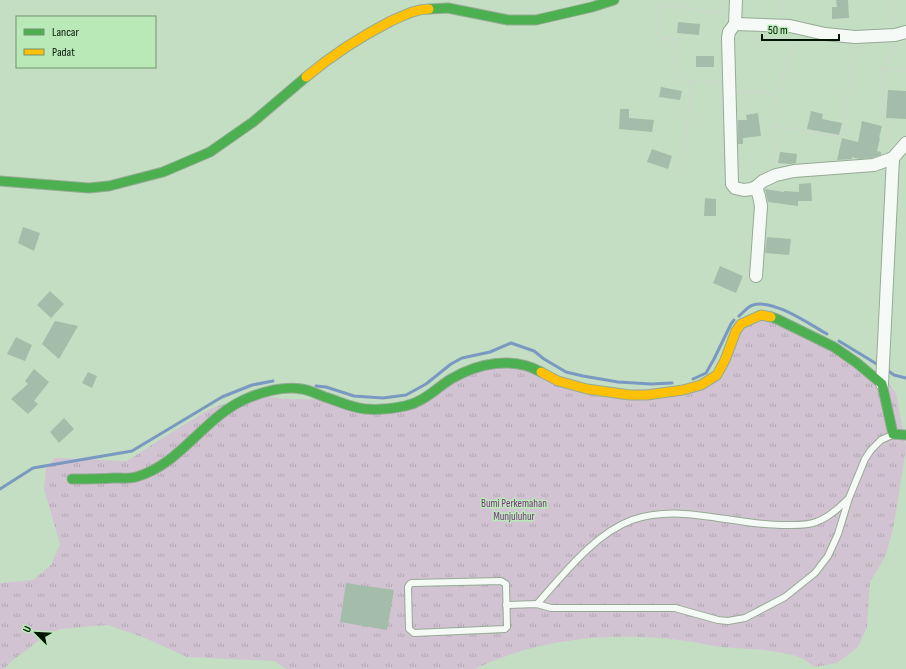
<svg xmlns="http://www.w3.org/2000/svg" width="906" height="669" font-family="'Sofia Sans Condensed',sans-serif">
  <style>
    .park { fill: url(#park-tufts) }
    .lines { fill: none; stroke-linecap: round; stroke-linejoin: round }
    .stream { stroke: #7a99c2; stroke-width: 3 }
    .building { fill: #a4bcaa }
    .lane-casing { stroke: #96aa95; stroke-width: 8 }
    .street-casing { stroke: #96aa95; stroke-width: 14 }
    .fast-casing { stroke: #96aa95; stroke-width: 11 }
    .slow-casing { stroke: #96aa95; stroke-width: 11 }
    .path { stroke: #cdd6cd; stroke-width: 2; stroke-dasharray: 4 2; stroke-linecap: butt }
    .lane { stroke: #f6faf6; stroke-width: 6 }
    .street { stroke: #f6faf6; stroke-width: 12 }
    .fast { stroke: #4caf50; stroke-width: 9 }
    .slow { stroke: #ffc107; stroke-width: 9 }
    .labels { text-anchor: middle; stroke-width: 3; stroke-linejoin: round; paint-order: stroke }
    .park-label { font-size: 11px; fill: #7b3382; stroke: #bae9b8 }
  </style>
  <defs>
    <pattern id="park-tufts" width="24" height="20" patternUnits="userSpaceOnUse"><rect width="24" height="20" fill="#d1c3d2"/><path d="M3 7l-1-3M5 7V3M7 7l1-3M15 17l-1-3M17 17v-4M19 17l1-3" fill="none" stroke="#b2a7b3"/></pattern>
  </defs>
  <rect width="100%" height="100%" fill="#c4dec3"/>
  <!-- park -->
  <path class="park" d="M 772,315 L 883,376 L 896,393 L 906,448 L 894,524 L 886,555 L 870,582 L 867,627 L 858,647 L 837,663 L 815,667 C 809,663 803,658 796,656 C 772,649 746,649 721,647 C 707,645 693,641 679,640 C 609,632 539,638 475,669 L 286,669 L 274,661 L 187,657 L 145,638 L 108,625 L 60,629 L 37,642 L 12,661 L 4,669 L 0,669 L 0,583 L 33,580 L 51,565 L 60,544 L 44,489 L 46,468 L 55,458 L 127,461 L 175,430 L 212,408 L 252,395 L 288,399 L 343,400 L 390,409 L 497,359 L 595,392 L 705,385 L 739,331 Z"/>
  <g class="lines">
    <!-- stream -->
    <g class="stream">
      <path d="M 739,316 C 743,313 748,306 753,305 C 774,299 809,324 827,334"/>
      <path d="M 839,341 L 880,366"/>
      <path d="M 887,370 L 894,375 L 906,378"/>
      <path d="M 693,379 L 706,373 L 714,359 L 731,324 L 734,320"/>
      <path d="M 316,386 L 326,387 L 354,396 L 383,398 L 406,395 L 426,384 L 451,364 L 462,358 L 490,352 L 511,343 L 534,351 L 544,359 L 566,372 L 583,376 L 618,382 L 651,384 L 672,383"/>
      <path d="M 0,489 L 33,468 L 132,451 L 222,397 L 252,385 L 273,381"/>
    </g>
  </g>
  <!-- building -->
  <g class="building">
    <path d="M 836,0 L 848,0 L 849,18 L 832,19 L 832,7 L 837,7 Z"/>
    <path d="M 678,22 L 700,24 L 699,35 L 677,33 Z"/>
    <rect x="696" y="56" width="18" height="11"/>
    <path d="M 661,87 L 682,91 L 680,100 L 659,97 Z"/>
    <path d="M 888,90 L 906,91 L 906,119 L 886,118 Z"/>
    <path d="M 620,109 L 629,109 L 629,118 L 654,120 L 652,132 L 619,129 Z"/>
    <path d="M 811,111 L 823,114 L 822,119 L 842,123 L 839,135 L 807,129 Z"/>
    <path d="M 758,113 L 761,136 L 743,138 L 743,144 L 738,144 L 738,120 L 747,120 L 746,115 Z"/>
    <path d="M 862,121 L 882,126 L 879,138 L 880,138 L 877,151 L 881,152 L 881,155 L 872,158 L 859,159 L 852,157 L 852,159 L 837,160 L 842,138 L 858,142 Z"/>
    <path d="M 652,149 L 672,156 L 668,169 L 647,162 Z"/>
    <path d="M 780,152 L 797,154 L 796,163 L 790,164 L 778,163 Z"/>
    <path d="M 811,183 L 812,201 L 798,201 L 798,206 L 768,202 L 765,189 L 784,192 L 784,191 L 799,192 L 799,184 Z"/>
    <path d="M 705,198 L 716,199 L 716,216 L 704,216 Z"/>
    <path d="M 23,227 L 40,233 L 34,251 L 18,243 Z"/>
    <path d="M 767,237 L 791,239 L 789,255 L 765,253 Z"/>
    <path d="M 720,266 L 743,276 L 736,293 L 713,283 Z"/>
    <path d="M 50,291 L 64,304 L 51,318 L 37,305 Z"/>
    <path d="M 55,321 L 78,326 L 59,359 L 42,344 Z"/>
    <path d="M 16,337 L 32,345 L 25,361 L 7,354 Z"/>
    <path d="M 34,369 L 49,382 L 34,401 L 38,404 L 28,414 L 11,399 L 28,384 L 25,381 Z"/>
    <path d="M 88,372 L 97,376 L 92,388 L 82,383 Z"/>
    <path d="M 64,418 L 74,429 L 59,443 L 50,432 Z"/>
    <path d="M 346,583 L 394,590 L 387,630 L 340,622 Z"/>
  </g>
  <g class="lines">
    <!-- lane casing -->
    <g class="lane-casing">
      <g id="lane">
        <path d="M 501,581 L 506,584 L 507,627 L 505,629 L 414,633 L 409,629 L 408,587 L 410,584 L 412,583 Z"/>
        <path d="M 537,604 C 563,575 594,534 632,520 C 681,503 732,525 782,525 C 793,525 806,526 816,522 C 828,518 838,509 847,500"/>
        <path d="M 506,605 L 537,604 L 551,608 L 675,608 L 718,620 L 728,621 L 745,618 L 785,597 L 815,573 L 828,556 L 838,534 L 849,498 L 865,459 L 871,450 L 881,440 L 892,435"/>
      </g>
    </g>
    <!-- street casing -->
    <g class="street-casing">
      <g id="street">
        <path d="M 736,0 L 735,24 L 790,26 L 825,34 L 855,37 L 895,35 L 906,32"/>
        <path d="M 735,24 L 729,32 L 728,38 L 732,184 L 735,188 L 744,190 L 751,189 L 756,187 L 763,181 L 776,175 L 794,171 L 874,165 L 893,158 L 906,143"/>
        <path d="M 756,187 L 759,196 L 761,206 L 756,276"/>
        <path d="M 882,384 L 893,158"/>
      </g>
    </g>
    <!-- fast casing -->
    <g class="fast-casing">
      <g id="fast">
        <path d="M 429,9 L 448,8 L 508,20 L 536,20 L 592,7 L 614,0"/>
        <path d="M 0,181 L 89,188 L 109,186 L 163,172 L 210,152 L 253,122 L 306,77"/>
        <path d="M 771,317 L 777,319 L 834,347 L 857,363 L 882,384 L 893,434 L 906,435"/>
        <path d="M 72,479 C 86,479 100,479 114,478 C 121,478 129,479 136,477 C 182,464 204,416 248,398 C 265,391 284,386 302,389 C 309,390 317,394 325,397 C 338,401 352,408 365,409 C 378,410 392,409 405,406 C 424,402 435,389 451,379 C 478,363 513,356 541,372"/>
      </g>
    </g>
    <!-- slow casing -->
    <g class="slow-casing">
      <g id="slow">
        <path d="M 306,77 C 332,55 360,37 391,21 C 403,16 415,9 429,9"/>
        <path d="M 541,372 L 558,381 L 587,389 L 630,395 L 647,395 L 683,390 L 701,385 L 717,375 L 725,360 L 736,331 L 741,324 L 761,315 L 771,317"/>
      </g>
    </g>
    <!-- path -->
    <g class="path">
      <path d="M 781,0 L 782,15"/>
      <path d="M 888,0 L 891,2 L 894,25"/>
      <path d="M 884,69 L 896,45"/>
      <path d="M 693,81 C 685,80 677,82 675,73 L 677,44 L 675,40 L 664,39 L 659,37 L 657,31 L 659,8 L 668,5 L 717,13 L 724,15"/>
      <path d="M 740,93 L 760,92 L 776,96"/>
      <path d="M 773,126 L 840,136 L 843,132 L 854,47"/>
      <path d="M 890,144 L 883,113 L 884,74 L 880,69 L 906,70"/>
      <path d="M 775,164 L 773,126 L 774,101 L 796,38"/>
      <path d="M 683,171 L 691,85 L 693,81 L 719,83"/>
    </g>
    <!-- lane -->
    <use href="#lane" class="lane"/>
    <!-- street -->
    <use href="#street" class="street"/>
    <!-- fast -->
    <use href="#fast" class="fast"/>
    <!-- slow -->
    <use href="#slow" class="slow"/>
  </g>
  <g class="labels">
    <!-- park labels -->
    <g class="park-label">
      <text x="514" y="507">Bumi Perkemahan<tspan x="514" dy="13">Munjuluhur</tspan></text>
    </g>
  </g>
  <!-- legend -->
  <rect x="16" y="16" width="140" height="52" fill="#bae9b8" stroke="#719470"/>
  <rect x="24" y="29" width="20" height="6" fill="#4caf50" stroke="#719470"/>
  <text x="52" y="36" font-size="12" fill="#041404">Lancar</text>
  <rect x="24" y="49" width="20" height="6" fill="#ffc107" stroke="#719470"/>
  <text x="52" y="56" font-size="12" fill="#041404">Padat</text>
  <!-- north arrow -->
  <g transform="translate(36 633) rotate(294)" stroke="#bae9b8" stroke-width="3" paint-order="stroke">
  <path d="M0-3L7 15L0 10L-7 15Z" fill="#041404"/>
  <text y="-6" font-size="11" font-weight="bold" text-anchor="middle" fill="#041404">U</text>
  </g>
  <!-- scale -->
  <path d="M762 34v6h77v-6" fill="none" stroke="#041404" stroke-width="2"/>
  <text x="768" y="34" font-size="12" fill="#041404" stroke="#bae9b8" stroke-width="3" paint-order="stroke">50 m</text>
</svg>
